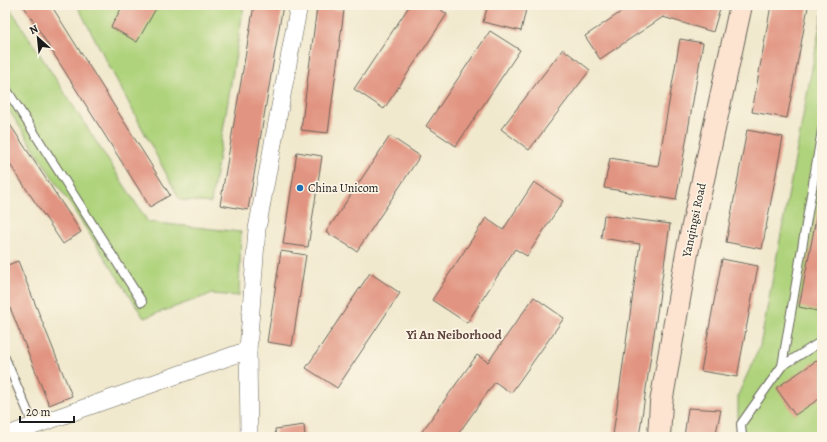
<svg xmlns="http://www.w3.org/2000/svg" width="827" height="442" font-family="Alegreya,serif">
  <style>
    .green { fill: #afd37c; stroke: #66784c }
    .building { fill: #e19481 }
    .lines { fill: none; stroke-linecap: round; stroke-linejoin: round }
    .lane-casing { stroke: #67645a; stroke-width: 10 }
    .street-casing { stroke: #67645a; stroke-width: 18 }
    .secondary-casing { stroke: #67645a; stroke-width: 24 }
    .lane { stroke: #fff; stroke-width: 8 }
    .street { stroke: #fff; stroke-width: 17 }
    .secondary { stroke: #fde4d1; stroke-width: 22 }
    .poi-dot { fill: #1f6fb2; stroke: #fcf5e5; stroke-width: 1.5 }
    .labels { text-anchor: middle; stroke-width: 3.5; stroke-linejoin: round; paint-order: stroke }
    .poi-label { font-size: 12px; fill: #1c1c1c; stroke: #fcf5e5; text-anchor: start }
    .street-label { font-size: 12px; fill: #1c1c1c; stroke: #fcf5e5 }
    .neighbourhood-label { font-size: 13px; font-weight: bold; fill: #61463f; stroke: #fcf5e5 }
  </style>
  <rect width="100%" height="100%" fill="#fcf5e5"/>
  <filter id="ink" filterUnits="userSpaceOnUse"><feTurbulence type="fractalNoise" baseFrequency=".025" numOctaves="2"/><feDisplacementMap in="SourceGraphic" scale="8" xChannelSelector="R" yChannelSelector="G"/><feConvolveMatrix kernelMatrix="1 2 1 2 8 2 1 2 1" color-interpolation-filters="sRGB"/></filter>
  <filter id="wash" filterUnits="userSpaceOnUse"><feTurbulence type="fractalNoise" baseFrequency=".012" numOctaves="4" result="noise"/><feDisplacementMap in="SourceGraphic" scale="16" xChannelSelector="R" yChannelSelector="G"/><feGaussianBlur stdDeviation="0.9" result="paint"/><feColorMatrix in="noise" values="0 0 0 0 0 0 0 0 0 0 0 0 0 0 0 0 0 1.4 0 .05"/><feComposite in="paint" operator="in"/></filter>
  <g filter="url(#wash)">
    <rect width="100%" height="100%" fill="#f1e9ce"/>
    <!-- green -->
    <g class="green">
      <path d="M 5,5 L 8,5 L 148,222 L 241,232 L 239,296 L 211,294 L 144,318 L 5,104 Z"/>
      <path d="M 77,5 L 244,5 L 211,203 L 180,200 Z"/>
      <path d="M 822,15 L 822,437 L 738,437 L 738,395 L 760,346 Z"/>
    </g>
    <g id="blocks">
      <!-- building -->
      <g class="building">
        <path d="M 23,5 L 51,5 L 170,195 L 150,207 Z"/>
        <path d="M 123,5 L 158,5 L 137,42 L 111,27 Z"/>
        <path d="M 254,5 L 283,5 L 248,210 L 220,205 Z"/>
        <path d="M 410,5 L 434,5 L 447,14 L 384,109 L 354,89 Z"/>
        <path d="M 488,5 L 527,5 L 521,31 L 483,22 Z"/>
        <path d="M 627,5 L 721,5 L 713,32 L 663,17 L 600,59 L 585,36 L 630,6 Z"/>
        <path d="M 771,5 L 800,5 L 808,7 L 787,118 L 752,112 Z"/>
        <path d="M 317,7 L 344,10 L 328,133 L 301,130 Z"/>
        <path d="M 490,31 L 520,50 L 456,146 L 426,126 Z"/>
        <path d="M 680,39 L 703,43 L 676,200 L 604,188 L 610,158 L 658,166 Z"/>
        <path d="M 563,49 L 590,70 L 529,150 L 501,129 Z"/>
        <path d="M 5,117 L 81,232 L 63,244 L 5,157 Z"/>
        <path d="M 747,130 L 783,137 L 762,249 L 726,242 Z"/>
        <path d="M 390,136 L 420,156 L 357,251 L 326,232 Z"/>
        <path d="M 297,152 L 322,156 L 308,247 L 283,244 Z"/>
        <path d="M 534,182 L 563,201 L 527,256 L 515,249 L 467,323 L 432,300 L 486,218 L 503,230 Z"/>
        <path d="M 821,193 L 822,193 L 822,312 L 799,307 Z"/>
        <path d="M 604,215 L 670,224 L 639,437 L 613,435 L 640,244 L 601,238 Z"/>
        <path d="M 281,251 L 306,255 L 292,346 L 267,342 Z"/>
        <path d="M 722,259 L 758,266 L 737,377 L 701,371 Z"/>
        <path d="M 18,261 L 72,396 L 49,405 L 5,295 L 5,266 Z"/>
        <path d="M 370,273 L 400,293 L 337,388 L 306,368 Z"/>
        <path d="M 534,297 L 564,318 L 511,393 L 495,382 L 456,437 L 418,437 L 477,355 L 488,362 Z"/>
        <path d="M 822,357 L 822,397 L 795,415 L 776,388 Z"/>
        <path d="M 688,408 L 721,410 L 715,437 L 684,437 Z"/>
        <path d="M 304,425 L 305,437 L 276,437 L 275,429 Z"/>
      </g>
    </g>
  </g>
  <g filter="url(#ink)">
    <use href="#blocks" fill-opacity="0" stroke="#67645a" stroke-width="1"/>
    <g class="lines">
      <!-- lane casing -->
      <g class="lane-casing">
        <g id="lane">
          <path d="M 5,87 L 142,302"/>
          <path d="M 822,130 L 782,366 L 822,341"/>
          <path d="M 5,358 L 34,426"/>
          <path d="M 742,437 L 741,424 L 782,366"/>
        </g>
      </g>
      <!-- street casing -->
      <g class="street-casing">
        <g id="street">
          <path d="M 5,436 L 248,350"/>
          <path d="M 249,437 L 248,350 L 257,229 L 299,5"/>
        </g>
      </g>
      <!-- secondary casing -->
      <g class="secondary-casing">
        <path id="secondary" d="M 659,437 L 661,403 L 687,253 L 741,5"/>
      </g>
      <!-- lane -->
      <use href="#lane" class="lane"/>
      <!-- street -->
      <use href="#street" class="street"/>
      <!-- secondary -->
      <use href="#secondary" class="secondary"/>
    </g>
  </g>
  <!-- markers -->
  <circle class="poi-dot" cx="300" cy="188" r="4"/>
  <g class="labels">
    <!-- poi labels -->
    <g class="poi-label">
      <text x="308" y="192">China Unicom</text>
    </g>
    <!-- street labels -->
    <g class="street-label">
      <text transform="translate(694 220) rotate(-78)" y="4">Yanqingsi Road</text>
    </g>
    <!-- neighbourhood labels -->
    <g class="neighbourhood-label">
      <text x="454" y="339">Yi An Neiborhood</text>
    </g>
  </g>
  <!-- margin -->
  <rect width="827" height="442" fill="none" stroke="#fcf5e5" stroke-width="20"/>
  <!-- north arrow -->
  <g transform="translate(38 38) rotate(333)" stroke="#fcf5e5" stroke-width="3" paint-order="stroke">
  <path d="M0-3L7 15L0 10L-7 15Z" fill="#1c1c1c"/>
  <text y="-6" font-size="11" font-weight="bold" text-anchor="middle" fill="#1c1c1c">N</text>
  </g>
  <!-- scale -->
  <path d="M20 416v6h54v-6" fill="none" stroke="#1c1c1c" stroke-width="2"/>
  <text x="26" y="416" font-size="12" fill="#1c1c1c" stroke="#fcf5e5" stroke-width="3" paint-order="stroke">20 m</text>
</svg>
